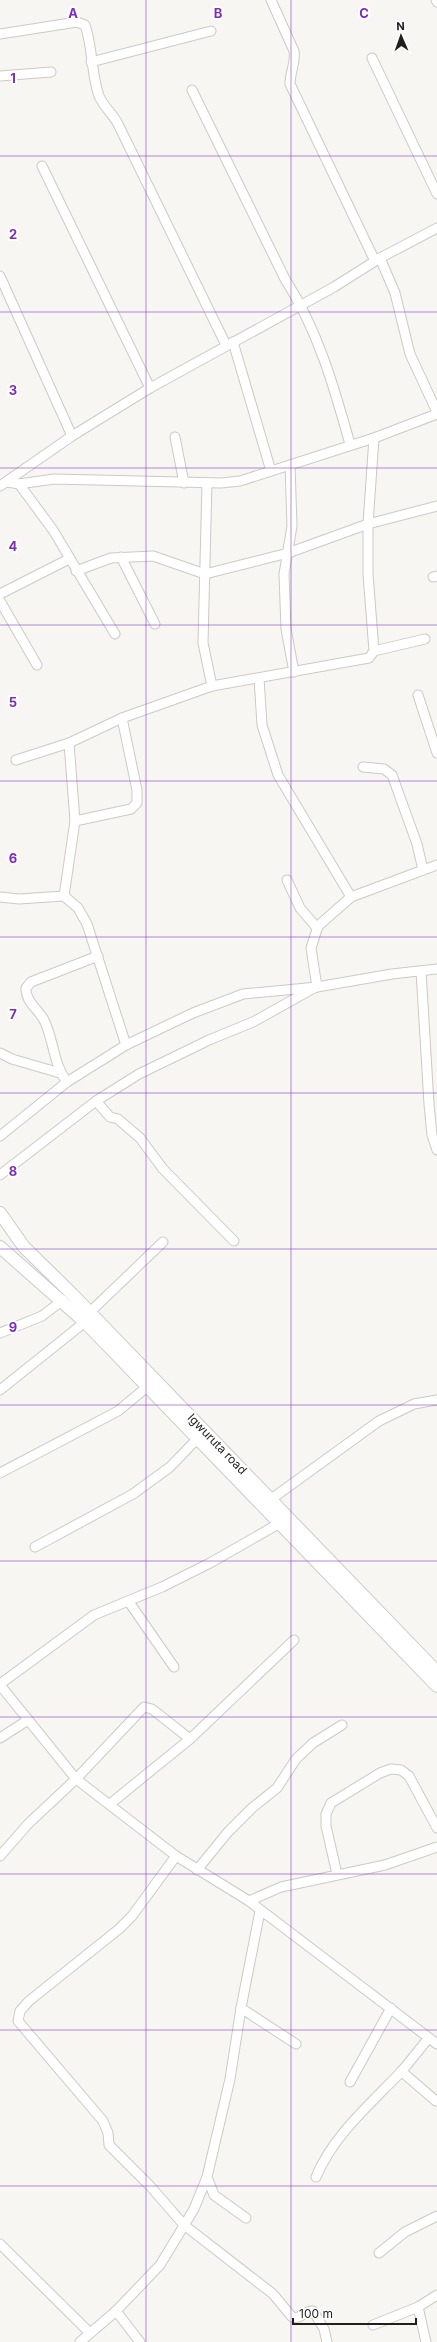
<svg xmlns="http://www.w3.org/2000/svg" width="437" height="2342" font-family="Inter,sans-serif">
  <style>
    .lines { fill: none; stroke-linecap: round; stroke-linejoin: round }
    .street-casing { stroke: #cbcac5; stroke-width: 11 }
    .secondary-casing { stroke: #cbcac5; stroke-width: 14 }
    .street { stroke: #fff; stroke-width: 9 }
    .secondary { stroke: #fff; stroke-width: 12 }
    .grid { fill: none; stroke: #7b2cbf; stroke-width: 1; stroke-opacity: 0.55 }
    .labels { text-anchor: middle; stroke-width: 4; stroke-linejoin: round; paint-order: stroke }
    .street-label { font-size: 12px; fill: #1f1f1e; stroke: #fff }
    .grid-label { font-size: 13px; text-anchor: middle; font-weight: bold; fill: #7b2cbf; stroke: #fff; stroke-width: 4; stroke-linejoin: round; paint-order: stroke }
  </style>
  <rect width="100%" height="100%" fill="#f7f6f2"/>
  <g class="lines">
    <!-- street casing -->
    <g class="street-casing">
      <g id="street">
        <path d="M 271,0 L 294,51 C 296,63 290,72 290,84 L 375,261"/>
        <path d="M 436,0 L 437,2"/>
        <path d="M 0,34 L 77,22 L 85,25 C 93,48 91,73 99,96 C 103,106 113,114 118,124 L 226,345"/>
        <path d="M 372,58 L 437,194"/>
        <path d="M 91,62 L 211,31"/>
        <path d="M 0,76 L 51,72"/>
        <path d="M 192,90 L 285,279 C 318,330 334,387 350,444"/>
        <path d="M 42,166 L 150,388"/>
        <path d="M 380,258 L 395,293 L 410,354 L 437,412"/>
        <path d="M 0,276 L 72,436"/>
        <path d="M 233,342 L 271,471"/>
        <path d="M 175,437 L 184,483"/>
        <path d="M 290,465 L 292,526 L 284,574 L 286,629 L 294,672"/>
        <path d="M 8,482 L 19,484 L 54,479 L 221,483 L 240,481 L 374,438 L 437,414"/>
        <path d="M 207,483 L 203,643 L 212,686"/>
        <path d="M 19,484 L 53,530 L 115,634"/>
        <path d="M 0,486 L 72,436 L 150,388 L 334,287 L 380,258 L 437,228"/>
        <path d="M 121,557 L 155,624"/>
        <path d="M 76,571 L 111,558 L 153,556 L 205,574 L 288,553 L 368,524 L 437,506"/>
        <path d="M 433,577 L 437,576"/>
        <path d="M 0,594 L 69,559"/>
        <path d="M 0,601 L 37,665"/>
        <path d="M 374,651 L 425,639"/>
        <path d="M 259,678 L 262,725 L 278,775 L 351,897"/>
        <path d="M 418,695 L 437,753"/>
        <path d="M 69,743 L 75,821 L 64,896 L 78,908 L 87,924 L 126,1045"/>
        <path d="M 16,760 L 69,743 L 122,718 L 212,686 L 369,658 L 374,651 L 368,574 L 368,524 L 374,438"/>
        <path d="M 363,767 L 384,769 L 392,775 L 417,844 L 423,870"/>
        <path d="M 75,821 L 131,809 L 137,803 L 137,790 L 122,718"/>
        <path d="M 287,880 L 300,908 L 317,928"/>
        <path d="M 0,897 L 19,899 L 64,896"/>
        <path d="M 421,971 L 429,1104 L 432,1135 L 437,1150"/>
        <path d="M 317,987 L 311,948 L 318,926 L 351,897 L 437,865"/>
        <path d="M 0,1053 L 12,1059 L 60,1073"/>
        <path d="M 67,1082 C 53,1064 54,1040 44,1020 C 38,1009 25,1001 26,988 L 31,982 L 98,956"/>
        <path d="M 96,1101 L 110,1117 L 118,1119 L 140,1138 L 163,1169 L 234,1241"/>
        <path d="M 0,1136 L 67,1082 L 126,1045 L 193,1013 L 243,994 L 317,987 L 392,974 L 437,969"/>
        <path d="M 0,1175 L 96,1101 L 139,1074 L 209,1040 L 253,1022 L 314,988"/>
        <path d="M 89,1313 L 163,1242"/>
        <path d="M 0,1333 L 42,1316 L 63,1300"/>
        <path d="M 0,1390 L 85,1322"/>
        <path d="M 0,1473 L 118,1411 L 147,1387"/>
        <path d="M 270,1500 L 379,1421 L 414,1404 L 437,1400"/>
        <path d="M 35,1547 L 133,1494 L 170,1467 L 197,1439"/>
        <path d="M 129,1602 L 174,1667"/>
        <path d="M 0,1684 L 94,1615 L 162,1587 L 210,1563 L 280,1523"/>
        <path d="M 0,1685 L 76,1779 L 176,1856 L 249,1901 L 437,2044"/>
        <path d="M 0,1738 L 28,1720"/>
        <path d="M 110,1804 L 190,1739 L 294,1640"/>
        <path d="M 0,1856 L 28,1824 L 76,1779 L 144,1707 L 152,1709 L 190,1739"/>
        <path d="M 176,1856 L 132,1916 L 119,1929 L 29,2001 L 20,2011 L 18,2021 L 103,2121 L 108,2133 L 109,2145 L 150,2186 L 184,2225 L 273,2294 L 292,2317 C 301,2320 305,2310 313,2311 L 324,2329 L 327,2342"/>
        <path d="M 197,1870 L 228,1832 L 252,1808 L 277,1788 L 296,1759 L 313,1743 L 342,1725"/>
        <path d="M 337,1874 L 326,1826 L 326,1814 L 331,1803 L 380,1773 L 391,1769 L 401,1770 L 409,1776 L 437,1828"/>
        <path d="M 249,1901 L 281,1887 L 385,1865 L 437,1847"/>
        <path d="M 241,2008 L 296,2044"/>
        <path d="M 401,2071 L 436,2101"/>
        <path d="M 350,2082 L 391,2008"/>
        <path d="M 207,2177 L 214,2195 L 246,2218"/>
        <path d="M 316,2177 C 333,2136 370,2104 400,2073 C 410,2062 419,2049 429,2038"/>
        <path d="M 0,2244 L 90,2333"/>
        <path d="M 379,2253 L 405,2232 L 437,2216"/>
        <path d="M 418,2307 L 426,2342"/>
        <path d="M 116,2311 L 140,2342"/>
        <path d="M 373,2325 L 418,2307 L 437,2295"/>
        <path d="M 80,2342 L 116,2311 L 160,2265 L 194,2209 L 207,2177 L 230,2079 L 241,2008 L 260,1911"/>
      </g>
    </g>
    <!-- secondary casing -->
    <g class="secondary-casing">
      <g id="secondary">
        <path d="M 0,1213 L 24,1247 L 72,1294 L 437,1672"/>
        <path d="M 0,1247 L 85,1322 L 437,1686"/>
      </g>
    </g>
    <!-- street -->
    <use href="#street" class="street"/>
    <!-- secondary -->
    <use href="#secondary" class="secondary"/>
  </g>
  <!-- grid -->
  <path class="grid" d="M 146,0 L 146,2342M 291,0 L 291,2342M 0,156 L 437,156M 0,312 L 437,312M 0,468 L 437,468M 0,625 L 437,625M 0,781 L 437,781M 0,937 L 437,937M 0,1093 L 437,1093M 0,1249 L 437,1249M 0,1405 L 437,1405M 0,1561 L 437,1561M 0,1717 L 437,1717M 0,1874 L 437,1874M 0,2030 L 437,2030M 0,2186 L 437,2186"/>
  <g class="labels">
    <!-- street labels -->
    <g class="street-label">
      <text transform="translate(217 1444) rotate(46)" y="4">Igwuruta road</text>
    </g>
  </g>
  <g class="grid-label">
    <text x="73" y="18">A</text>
    <text x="218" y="18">B</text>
    <text x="364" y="18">C</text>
    <text x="13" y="83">1</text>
    <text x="13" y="239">2</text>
    <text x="13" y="395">3</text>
    <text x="13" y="551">4</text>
    <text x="13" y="707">5</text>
    <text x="13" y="863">6</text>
    <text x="13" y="1019">7</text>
    <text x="13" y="1176">8</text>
    <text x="13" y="1332">9</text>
  </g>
  <!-- north arrow -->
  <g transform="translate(401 36) rotate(358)" stroke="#ffffff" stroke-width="3" paint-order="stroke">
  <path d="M0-3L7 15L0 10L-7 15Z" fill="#1f1f1e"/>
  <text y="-6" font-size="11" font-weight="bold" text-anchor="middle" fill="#1f1f1e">N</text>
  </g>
  <!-- scale -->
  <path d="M293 2318v6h123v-6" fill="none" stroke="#1f1f1e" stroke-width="2"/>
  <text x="299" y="2318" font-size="12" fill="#1f1f1e" stroke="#ffffff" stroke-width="3" paint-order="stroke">100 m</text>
</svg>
